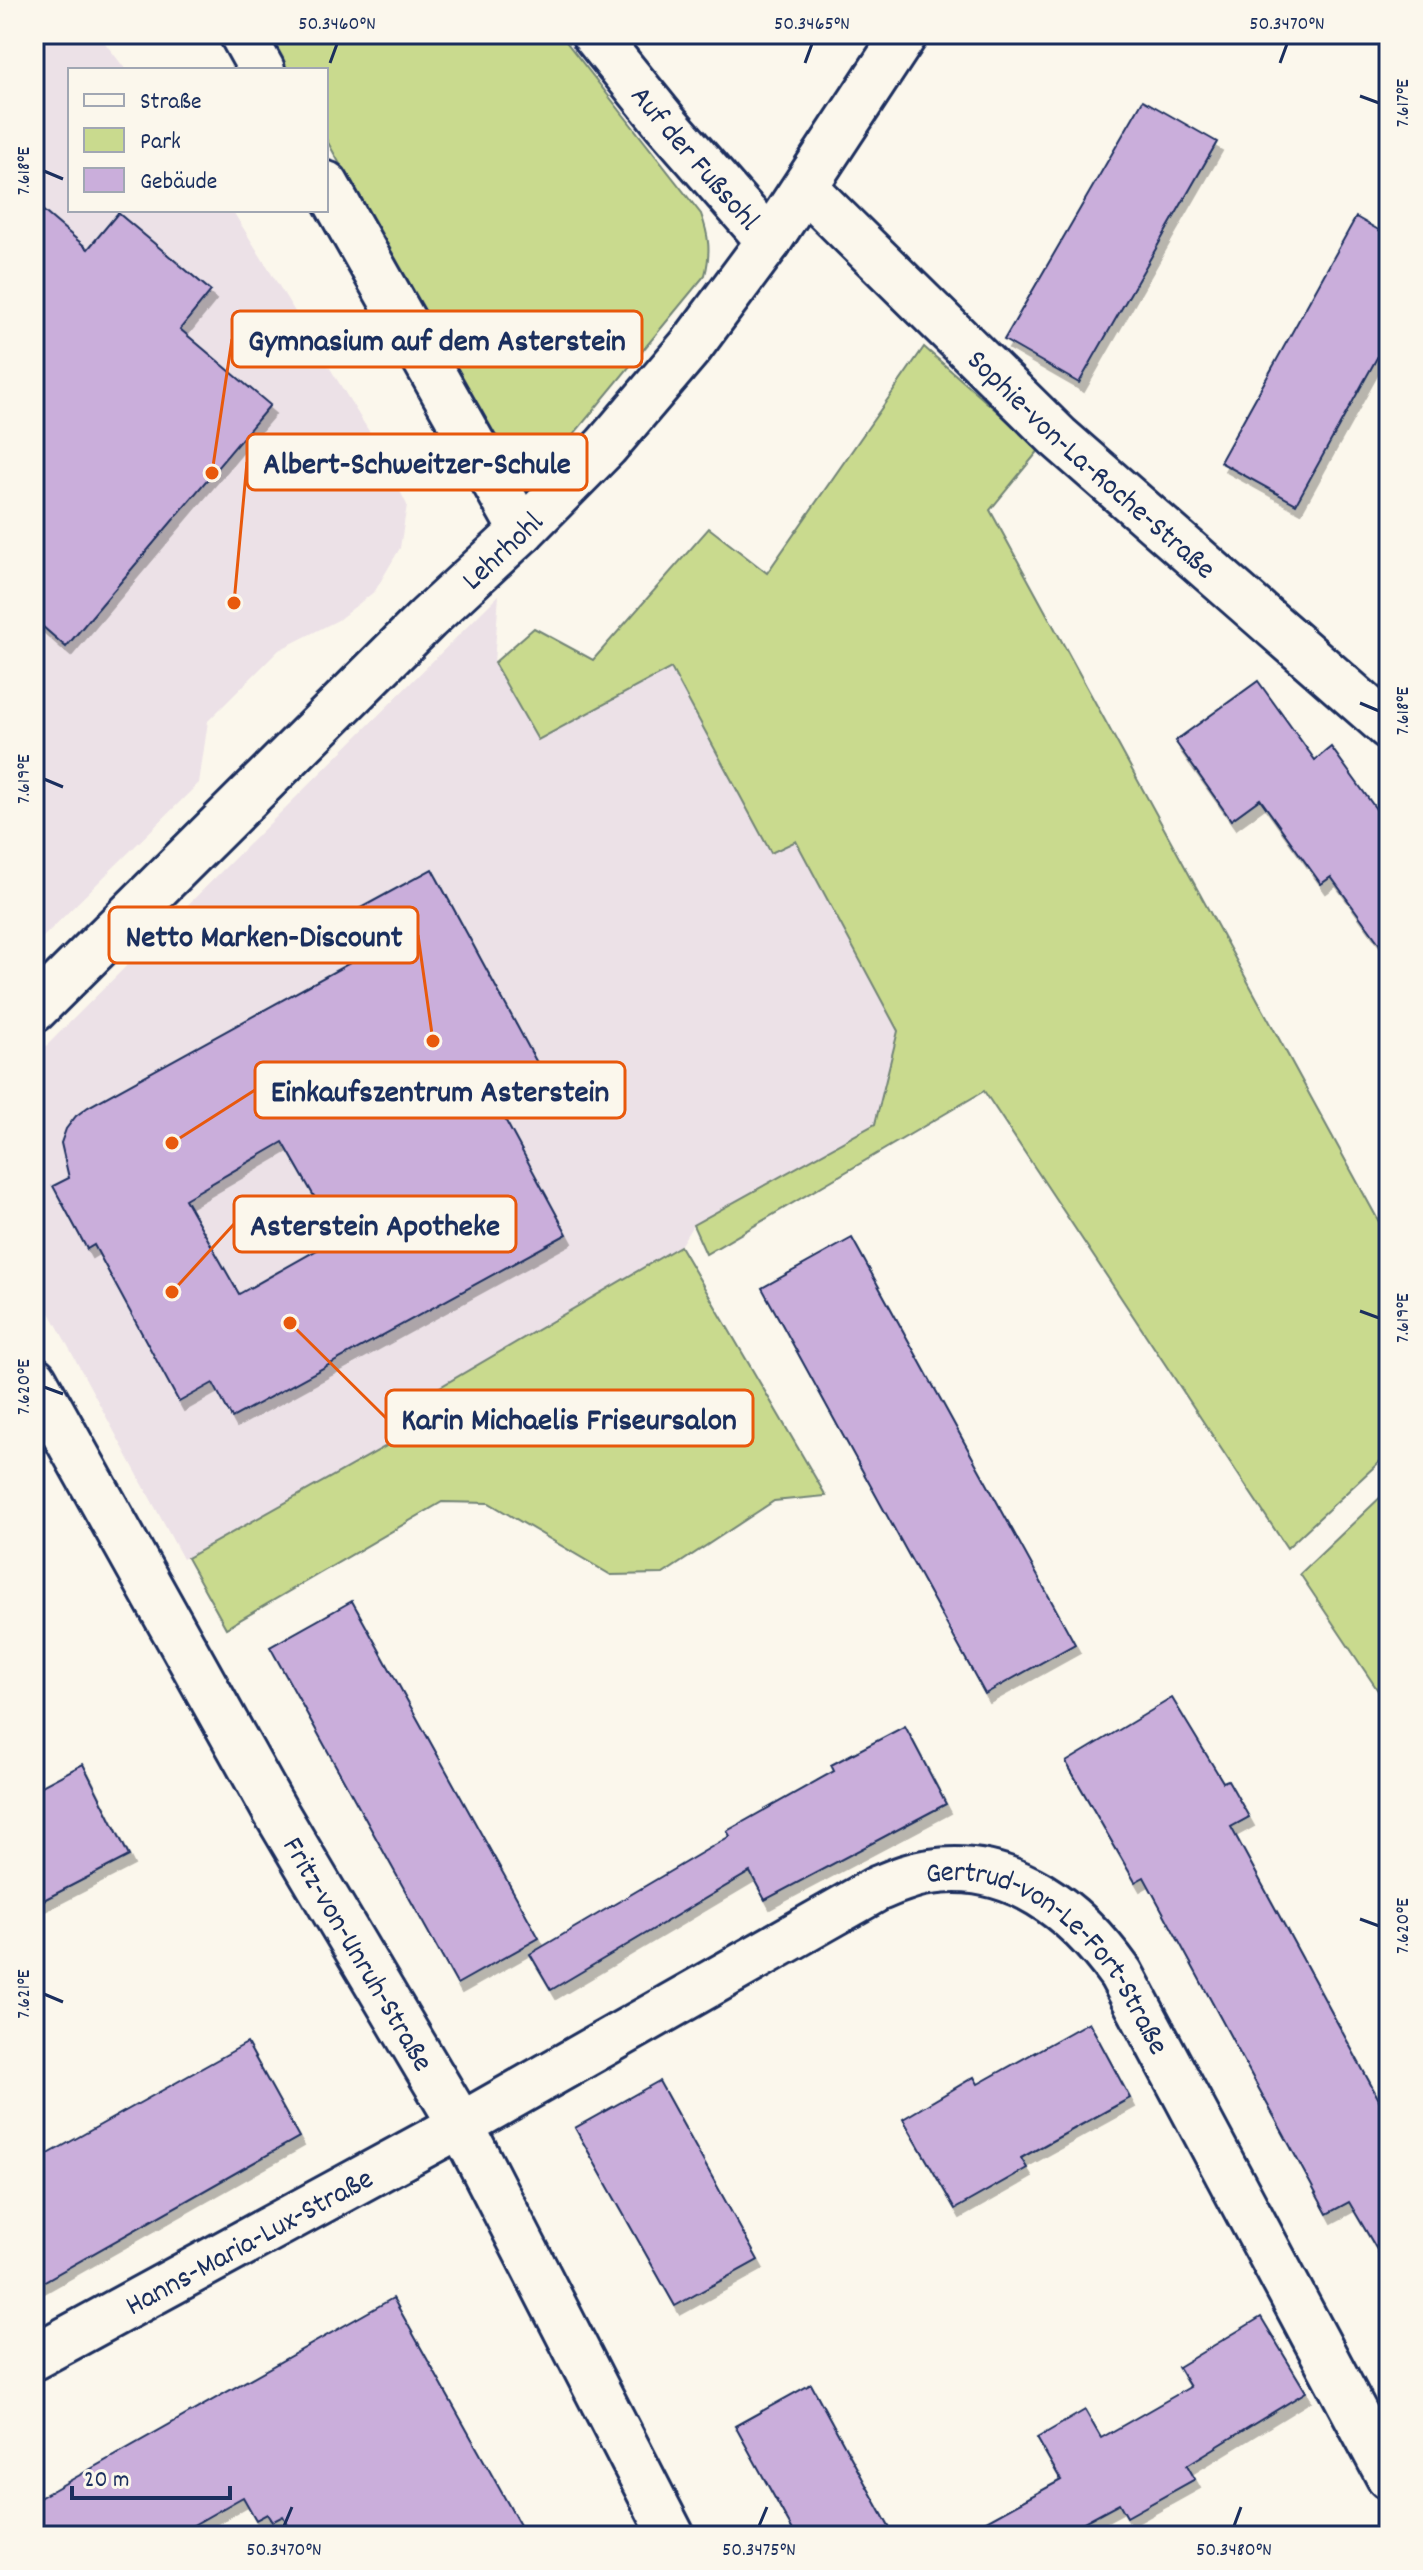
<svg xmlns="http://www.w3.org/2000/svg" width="1423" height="2570" font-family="Dekko,sans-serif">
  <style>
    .built { fill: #ece1e7 }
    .green { fill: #c9da8e; stroke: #728476; stroke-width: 2 }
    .building { fill: #caaedb; stroke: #1b2f5e; stroke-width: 2; fill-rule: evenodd; filter: url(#shadow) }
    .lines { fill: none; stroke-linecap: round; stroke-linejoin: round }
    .minor-casing { stroke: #1b2f5e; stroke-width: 50 }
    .tertiary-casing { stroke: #1b2f5e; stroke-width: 50 }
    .minor { stroke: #fbf7ec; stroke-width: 44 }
    .tertiary { stroke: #fbf7ec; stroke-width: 44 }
    .ticks { fill: none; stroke: #1b2f5e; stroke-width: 3 }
    .labels { text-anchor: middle; stroke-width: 6; stroke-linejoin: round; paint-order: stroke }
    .street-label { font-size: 30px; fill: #1b2f5e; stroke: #fbf7ec }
    .leader { fill: none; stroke: #e8590c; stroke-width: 3 }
    .callout-dot { fill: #e8590c; stroke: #fbf7ec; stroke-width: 3 }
    .callout { fill: #fbf7ec; stroke: #e8590c; stroke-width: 3 }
    .callout-label { font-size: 32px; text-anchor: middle; font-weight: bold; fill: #1b2f5e }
    .neatline { fill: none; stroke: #1b2f5e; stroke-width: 3 }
    .ticks-label { font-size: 20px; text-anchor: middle; fill: #1b2f5e }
  </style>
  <defs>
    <filter id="shadow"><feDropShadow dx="5" dy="9" stdDeviation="0" flood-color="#0004"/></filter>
  </defs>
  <rect width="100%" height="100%" fill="#fbf7ec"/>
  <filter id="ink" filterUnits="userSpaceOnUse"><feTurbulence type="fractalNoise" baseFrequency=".0125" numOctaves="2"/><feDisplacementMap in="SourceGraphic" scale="16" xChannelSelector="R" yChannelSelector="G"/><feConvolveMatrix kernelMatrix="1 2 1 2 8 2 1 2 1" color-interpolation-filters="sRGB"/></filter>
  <g filter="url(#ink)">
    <!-- built -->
    <g class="built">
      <path d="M 34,34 L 98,34 L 126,70 L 70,70 L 70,210 L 232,210 L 375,441 L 407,505 L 400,548 L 375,591 L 338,620 L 279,650 L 208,721 L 199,783 L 34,946 Z"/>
      <path d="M 499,595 L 494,663 L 670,668 L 771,853 L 795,840 L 898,1031 L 875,1124 L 693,1225 L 680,1246 L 431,1393 L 421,1427 L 183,1559 L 34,1283 L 34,1058 Z"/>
    </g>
    <!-- green -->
    <g class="green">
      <path d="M 268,34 L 560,34 L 701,214 C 709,236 711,252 705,275 L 560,451 C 533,461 510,445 488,430 L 326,139 L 326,70 L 288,70 Z"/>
      <path d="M 924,347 L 1040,449 L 990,510 L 1389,1240 L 1389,1453 L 1287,1548 L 984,1091 L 706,1254 L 693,1225 L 875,1124 L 898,1031 L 796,841 L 771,853 L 671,668 L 538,740 L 494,663 L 534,628 L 593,660 L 709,528 L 767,573 Z"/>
      <path d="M 680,1246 L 826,1496 L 774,1501 L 663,1574 L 611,1575 L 489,1503 L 442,1502 L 226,1628 L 187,1558 L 420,1427 L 430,1393 Z"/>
      <path d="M 1389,1489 L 1389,1707 L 1300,1574 Z"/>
    </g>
    <!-- building -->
    <g class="building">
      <path d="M 1143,100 L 1217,142 L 1079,383 L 1004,340 Z"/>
      <path d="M 34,203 L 88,249 L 118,213 L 211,291 L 180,329 L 270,405 L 66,647 L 34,619 Z"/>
      <path d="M 1356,217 L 1389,236 L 1389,336 L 1296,504 L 1220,462 Z"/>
      <path d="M 1258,681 L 1315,760 L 1331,747 L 1389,827 L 1389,957 L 1331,877 L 1321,884 L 1260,799 L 1231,820 L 1175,741 Z"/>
      <path d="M 432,869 L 549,1085 L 501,1112 L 567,1234 L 232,1418 L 213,1383 L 179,1402 L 94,1245 L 87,1249 L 53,1186 L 69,1178 L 61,1143 L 66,1129 L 76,1116 L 88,1107 L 377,948 L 357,910 ZM 283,1142 L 338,1238 L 239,1294 L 185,1199 Z"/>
      <path d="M 852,1238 L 1075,1644 L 985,1694 L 762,1288 Z"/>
      <path d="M 352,1601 L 539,1938 L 457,1984 L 270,1647 Z"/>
      <path d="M 1172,1698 L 1223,1782 L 1228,1780 L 1249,1817 L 1231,1827 L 1389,2118 L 1389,2270 L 1349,2202 L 1327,2214 L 1144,1877 L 1135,1882 L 1066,1762 Z"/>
      <path d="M 905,1726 L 946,1804 L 765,1900 L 750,1872 L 551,1990 L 530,1954 L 730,1836 L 727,1831 L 834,1771 L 831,1765 Z"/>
      <path d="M 83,1764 L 129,1856 L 34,1905 L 34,1790 Z"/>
      <path d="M 1089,2022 L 1130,2098 L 1021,2158 L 1027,2168 L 955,2209 L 903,2119 L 974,2077 L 978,2084 Z"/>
      <path d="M 247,2043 L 299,2137 L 34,2287 L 34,2162 Z"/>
      <path d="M 659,2081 L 758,2260 L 675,2306 L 575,2128 Z"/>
      <path d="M 393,2298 L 526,2536 L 294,2536 L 283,2516 L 272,2522 L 267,2514 L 256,2520 L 243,2497 L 174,2536 L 34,2536 L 34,2501 Z"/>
      <path d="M 1261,2317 L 1306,2392 L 1187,2465 L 1195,2479 L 1127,2517 L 1119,2503 L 1058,2536 L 959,2536 L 1061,2480 L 1037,2438 L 1085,2410 L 1101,2438 L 1190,2387 L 1178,2367 Z"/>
      <path d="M 811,2384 L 860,2474 L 894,2536 L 796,2536 L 735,2426 Z"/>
    </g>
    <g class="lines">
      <!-- minor casing -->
      <g class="minor-casing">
        <g id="minor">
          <path id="s1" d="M 805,188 L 1058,437 L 1389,727"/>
          <path id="s2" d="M 34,1010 L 427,619 L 522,531 L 606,446 L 691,346 L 769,241 L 905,34"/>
          <path id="s3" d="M 34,1379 L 275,1811 L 461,2125 L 672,2536"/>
          <path id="s4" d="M 34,2357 L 461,2125 L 877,1889 C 894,1882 912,1874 930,1872 C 1012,1859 1076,1911 1121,1974 L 1389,2477"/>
        </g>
      </g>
      <!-- tertiary casing -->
      <g class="tertiary-casing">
        <g id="tertiary">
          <path d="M 242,34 L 262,70"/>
          <path id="s5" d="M 594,34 L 665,122 L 769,241"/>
          <path d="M 326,184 L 522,531"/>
        </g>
      </g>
      <!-- minor -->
      <use href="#minor" class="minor"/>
      <!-- tertiary -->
      <use href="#tertiary" class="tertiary"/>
    </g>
  </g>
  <!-- ticks -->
  <path class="ticks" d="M 330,63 L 337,44M 805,63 L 812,44M 1280,63 L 1287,44M 1360,96 L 1379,103M 44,171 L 63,179M 1360,703 L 1379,711M 44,779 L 63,787M 1360,1311 L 1379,1318M 44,1387 L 63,1394M 1360,1919 L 1379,1926M 44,1994 L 63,2002M 284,2526 L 292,2507M 759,2526 L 767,2507M 1234,2526 L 1241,2507"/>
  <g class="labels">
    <!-- street labels -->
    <g class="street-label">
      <text dy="10" stroke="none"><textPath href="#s5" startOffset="160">Auf der Fußsohl</textPath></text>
      <text dy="10" stroke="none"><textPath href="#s1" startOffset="398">Sophie-von-La-Roche-Straße</textPath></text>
      <text dy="10" stroke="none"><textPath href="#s2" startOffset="656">Lehrhohl</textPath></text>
      <text dy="10" stroke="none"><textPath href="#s3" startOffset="660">Fritz-von-Unruh-Straße</textPath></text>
      <text dy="10" stroke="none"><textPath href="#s4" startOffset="1176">Gertrud-von-Le-Fort-Straße</textPath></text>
      <text dy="10" stroke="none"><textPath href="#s4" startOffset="244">Hanns-Maria-Lux-Straße</textPath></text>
    </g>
  </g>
  <!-- callouts -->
  <path class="leader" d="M212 473L232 339M234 603L247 462M433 1041L418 935M172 1143L255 1090M172 1292L234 1224M290 1323L386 1418"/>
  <g class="callout-dot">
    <circle cx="212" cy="473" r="8"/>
    <circle cx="234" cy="603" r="8"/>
    <circle cx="433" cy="1041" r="8"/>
    <circle cx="172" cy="1143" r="8"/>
    <circle cx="172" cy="1292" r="8"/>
    <circle cx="290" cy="1323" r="8"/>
  </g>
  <g class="callout">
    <rect x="232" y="311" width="410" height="56" rx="8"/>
    <rect x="247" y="434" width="340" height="56" rx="8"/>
    <rect x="109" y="907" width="309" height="56" rx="8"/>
    <rect x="255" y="1062" width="370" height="56" rx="8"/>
    <rect x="234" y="1196" width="282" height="56" rx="8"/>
    <rect x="386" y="1390" width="367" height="56" rx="8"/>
  </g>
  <g class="callout-label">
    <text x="437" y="350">Gymnasium auf dem Asterstein</text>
    <text x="417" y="473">Albert-Schweitzer-Schule</text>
    <text x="264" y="946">Netto Marken-Discount</text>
    <text x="440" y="1101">Einkaufszentrum Asterstein</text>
    <text x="375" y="1235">Asterstein Apotheke</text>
    <text x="569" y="1429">Karin Michaelis Friseursalon</text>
  </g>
  <!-- margin -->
  <rect width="1423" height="2570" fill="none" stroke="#fbf7ec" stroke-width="88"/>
  <!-- legend -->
  <rect x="68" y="68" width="260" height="144" fill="#fbf7ec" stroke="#a1a7b3" stroke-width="2"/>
  <rect x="84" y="94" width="40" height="12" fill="#fbf7ec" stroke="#a1a7b3" stroke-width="2"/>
  <text x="140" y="108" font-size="24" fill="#1b2f5e">Straße</text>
  <rect x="84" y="128" width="40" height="24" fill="#c9da8e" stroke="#a1a7b3" stroke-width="2"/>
  <text x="140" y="148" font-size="24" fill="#1b2f5e">Park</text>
  <rect x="84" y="168" width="40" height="24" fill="#caaedb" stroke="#a1a7b3" stroke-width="2"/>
  <text x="140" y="188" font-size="24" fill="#1b2f5e">Gebäude</text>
  <!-- scale -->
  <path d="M72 2486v12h158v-12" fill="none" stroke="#1b2f5e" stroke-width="4"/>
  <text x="84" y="2486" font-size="24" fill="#1b2f5e" stroke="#fbf7ec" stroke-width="6" paint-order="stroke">20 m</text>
  <rect x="44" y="44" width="1335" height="2482" class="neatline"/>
  <g class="ticks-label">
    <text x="337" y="29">50.3460°N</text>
    <text x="812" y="29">50.3465°N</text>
    <text x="1287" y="29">50.3470°N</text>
    <text transform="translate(1401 103) rotate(-90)" y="7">7.617°E</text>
    <text transform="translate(22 171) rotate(-90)" y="7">7.618°E</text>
    <text transform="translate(1401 711) rotate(-90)" y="7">7.618°E</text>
    <text transform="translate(22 779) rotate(-90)" y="7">7.619°E</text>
    <text transform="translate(1401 1318) rotate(-90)" y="7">7.619°E</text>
    <text transform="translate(22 1387) rotate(-90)" y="7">7.620°E</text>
    <text transform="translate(1401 1926) rotate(-90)" y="7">7.620°E</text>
    <text transform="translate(22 1994) rotate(-90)" y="7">7.621°E</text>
    <text x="284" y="2555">50.3470°N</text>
    <text x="759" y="2555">50.3475°N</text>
    <text x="1234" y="2555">50.3480°N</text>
  </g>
</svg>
